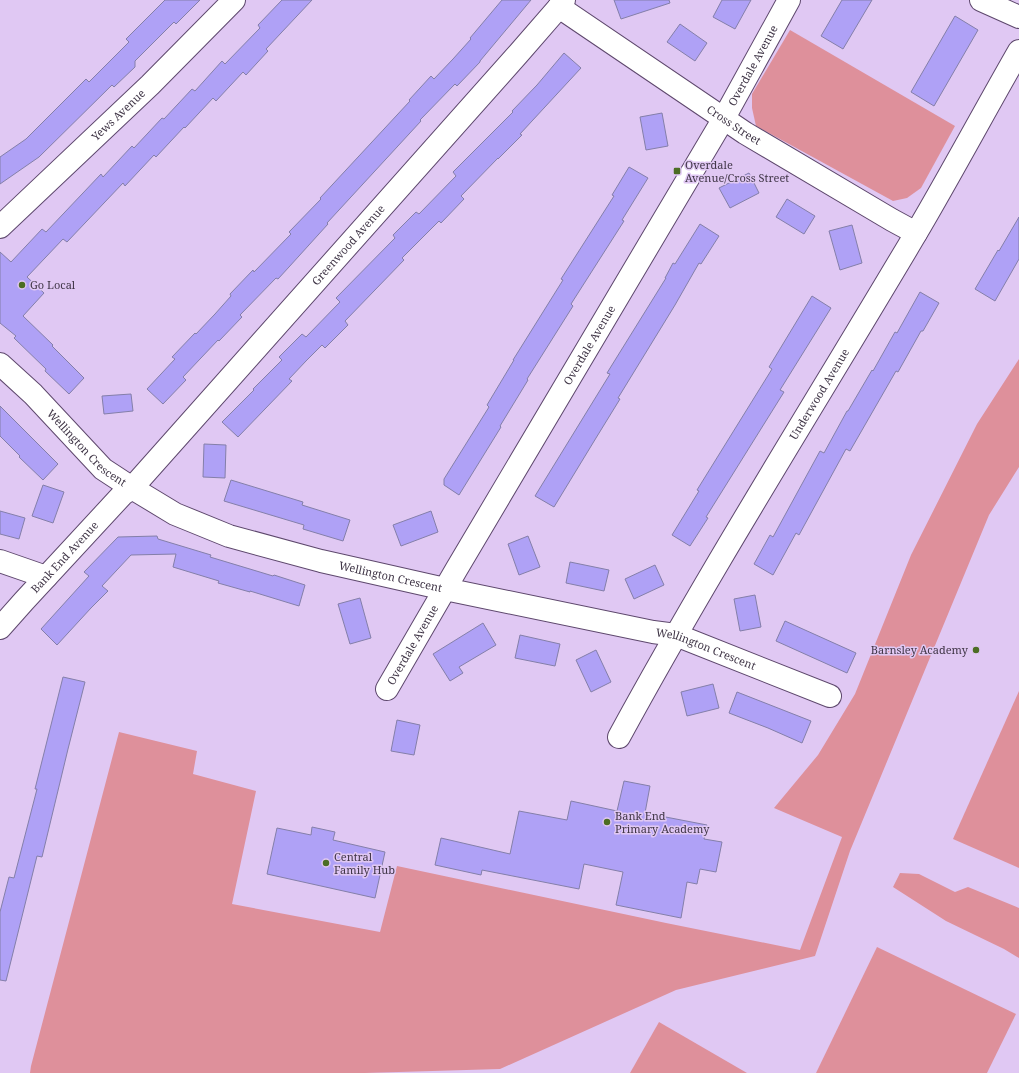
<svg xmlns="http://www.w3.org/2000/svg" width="1019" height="1073" font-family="'Noto Serif',serif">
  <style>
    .green { fill: #de909b }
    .building { fill: #afa1f6; stroke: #847fa9 }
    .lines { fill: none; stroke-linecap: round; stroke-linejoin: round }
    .minor-casing { stroke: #5e486d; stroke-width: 24 }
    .minor { stroke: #fff; stroke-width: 22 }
    .poi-dot { fill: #4c6d24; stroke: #e0c8f3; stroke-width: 1.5 }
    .labels { text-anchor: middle; stroke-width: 3; stroke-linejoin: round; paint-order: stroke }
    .street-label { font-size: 11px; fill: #403647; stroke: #e0c8f3 }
    .poi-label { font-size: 11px; fill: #403647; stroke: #e0c8f3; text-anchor: start }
  </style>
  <rect width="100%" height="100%" fill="#e0c8f3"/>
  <!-- green -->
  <g class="green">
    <path d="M 790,30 L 955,126 L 921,188 L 907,198 L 893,201 L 756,126 L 752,108 L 752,94 Z"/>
    <path d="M 1019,359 L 1019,467 L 989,515 L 850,851 L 815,956 L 676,990 L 500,1069 L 365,1073 L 30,1073 L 31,1066 L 119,732 L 197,751 L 193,774 L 256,791 L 232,904 L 380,932 L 397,866 L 666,923 L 800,950 L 842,837 L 774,808 L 818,755 L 855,694 L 911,555 L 977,424 Z"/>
    <path d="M 1019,691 L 1019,868 L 953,839 Z"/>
    <path d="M 900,873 L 919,874 L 955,892 L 968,887 L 1019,908 L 1019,958 L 1004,949 L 946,921 L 893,887 Z"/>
    <path d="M 877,947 L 1016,1014 L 987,1073 L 816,1073 Z"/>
    <path d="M 659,1022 L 747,1073 L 630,1073 Z"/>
  </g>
  <!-- building -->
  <g class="building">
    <path d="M 165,0 L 200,0 L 176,24 L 174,22 L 135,61 L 135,67 L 114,87 L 112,85 L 39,157 L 0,184 L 0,157 L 26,139 L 86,79 L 89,82 L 129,42 L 126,39 Z"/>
    <path d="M 282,0 L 312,0 L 266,49 L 268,51 L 246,75 L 243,72 L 216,101 L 213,98 L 185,128 L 184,127 L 156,157 L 154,155 L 125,186 L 123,183 L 67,242 L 63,239 L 27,277 L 44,293 L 23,316 L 53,345 L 52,346 L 84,378 L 69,394 L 45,371 L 46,369 L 14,338 L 16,336 L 0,323 L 0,252 L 11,262 L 42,229 L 46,232 L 101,174 L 103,177 L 132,146 L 134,148 L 162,118 L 164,119 L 192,89 L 195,91 L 222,61 L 225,64 L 260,28 L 258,25 Z"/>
    <path d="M 502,0 L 531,0 L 480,61 L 480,62 L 457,86 L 455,84 L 420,120 L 421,121 L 327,223 L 328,224 L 289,267 L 278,279 L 276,278 L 240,315 L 242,317 L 219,341 L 218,340 L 183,377 L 186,380 L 163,404 L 147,389 L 175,359 L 172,357 L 195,333 L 196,334 L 215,314 L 231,296 L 230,294 L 253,270 L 254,272 L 291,234 L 289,232 L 321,199 L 320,198 L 410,101 L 409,100 L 431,76 L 434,79 L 453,59 L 471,39 L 470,38 Z"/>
    <path d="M 614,0 L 669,0 L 670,3 L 621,19 Z"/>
    <path d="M 722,0 L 751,0 L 735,29 L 713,17 Z"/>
    <path d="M 842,0 L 872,0 L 843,49 L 821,36 Z"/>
    <path d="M 955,16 L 978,30 L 934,106 L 911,92 Z"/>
    <path d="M 680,24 L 707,43 L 695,61 L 667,42 Z"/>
    <path d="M 564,53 L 581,68 L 520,134 L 522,135 L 498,159 L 498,158 L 461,196 L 464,199 L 441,223 L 439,221 L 402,258 L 404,260 L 345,321 L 348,325 L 325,348 L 322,345 L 306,361 L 289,379 L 292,381 L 238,437 L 222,422 L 254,390 L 253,389 L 282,360 L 279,357 L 302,334 L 306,337 L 340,302 L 336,298 L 395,238 L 393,235 L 416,212 L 419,214 L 456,176 L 453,172 L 513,112 L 512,111 L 537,85 Z"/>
    <path d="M 662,113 L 668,146 L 646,150 L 640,117 Z"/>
    <path d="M 629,167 L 648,178 L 622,220 L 624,221 L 571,304 L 573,306 L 527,379 L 528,380 L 500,426 L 501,427 L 459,495 L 444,485 L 444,479 L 489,407 L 487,405 L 514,360 L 513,360 L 563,280 L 561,279 L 614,196 L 612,195 Z"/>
    <path d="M 749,173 L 759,193 L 730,208 L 719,188 Z"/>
    <path d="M 787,199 L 815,216 L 804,234 L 776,217 Z"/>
    <path d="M 1019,217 L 1019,259 L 995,301 L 975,289 L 998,250 L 999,251 Z"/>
    <path d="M 700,224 L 719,236 L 701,264 L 699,263 L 675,305 L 618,398 L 620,399 L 596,438 L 554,507 L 535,496 L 610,374 L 607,373 L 666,278 L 665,278 L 673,263 L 675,264 Z"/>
    <path d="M 852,225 L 862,263 L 840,270 L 829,231 Z"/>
    <path d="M 920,292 L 939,303 L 923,331 L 921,331 L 898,372 L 896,371 L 850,451 L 846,449 L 799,535 L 796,533 L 773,575 L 754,564 L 770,535 L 773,537 L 820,451 L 824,453 L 847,411 L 848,411 L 872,370 L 873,371 L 895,332 L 897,333 Z"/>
    <path d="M 812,296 L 831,308 L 780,390 L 784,392 L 706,517 L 708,518 L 690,546 L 672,535 L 699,491 L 697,490 L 772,369 L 769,367 Z"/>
    <path d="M 131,394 L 133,411 L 104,414 L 102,396 Z"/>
    <path d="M 0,406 L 58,464 L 43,480 L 19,457 L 20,456 L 0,436 Z"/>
    <path d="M 204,444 L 226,445 L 225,478 L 203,477 Z"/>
    <path d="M 231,480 L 303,502 L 302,505 L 350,520 L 343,541 L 303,529 L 304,525 L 224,501 Z"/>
    <path d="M 43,485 L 64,492 L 53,523 L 32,516 Z"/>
    <path d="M 0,511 L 25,518 L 19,539 L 0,534 Z"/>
    <path d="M 431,511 L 438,532 L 401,546 L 393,525 Z"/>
    <path d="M 157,536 L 158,539 L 211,555 L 210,557 L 273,576 L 274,575 L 305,585 L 299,606 L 250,591 L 250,592 L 218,583 L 219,581 L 173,567 L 176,554 L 131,555 L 102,586 L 108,591 L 91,608 L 57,645 L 41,629 L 89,576 L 84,572 L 118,537 Z"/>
    <path d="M 528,536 L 540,567 L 519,575 L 508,544 Z"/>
    <path d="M 570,562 L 609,570 L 604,591 L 566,583 Z"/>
    <path d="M 655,565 L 664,585 L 634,599 L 625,579 Z"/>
    <path d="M 755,595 L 761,627 L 740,631 L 734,599 Z"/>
    <path d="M 360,598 L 371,638 L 350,644 L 338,604 Z"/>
    <path d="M 785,621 L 856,653 L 847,673 L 776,641 Z"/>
    <path d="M 483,623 L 496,645 L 459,667 L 463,673 L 450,681 L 433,654 Z"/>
    <path d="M 520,635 L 560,644 L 555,666 L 515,658 Z"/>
    <path d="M 596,650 L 611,682 L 591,692 L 576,660 Z"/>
    <path d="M 63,677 L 85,682 L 68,749 L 42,857 L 37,856 L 6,981 L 0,980 L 0,912 L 9,877 L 14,878 L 37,789 L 35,789 Z"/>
    <path d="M 713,684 L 719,708 L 687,716 L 681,692 Z"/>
    <path d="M 737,692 L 811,721 L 802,743 L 768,728 L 729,713 Z"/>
    <path d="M 397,720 L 420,725 L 414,755 L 391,751 Z"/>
    <path d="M 624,781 L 650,786 L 645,813 L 707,825 L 704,839 L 722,842 L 716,872 L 700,869 L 697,884 L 687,882 L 681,918 L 616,905 L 623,872 L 584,864 L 579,889 L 482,870 L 481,875 L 435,865 L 441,838 L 510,854 L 519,811 L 567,820 L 571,801 L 617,811 Z"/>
    <path d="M 312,827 L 335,832 L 333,840 L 385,852 L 375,898 L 267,874 L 277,828 L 311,835 Z"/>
  </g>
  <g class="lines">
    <!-- minor casing -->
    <g class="minor-casing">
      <g id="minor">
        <path d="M 981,0 L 1019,17"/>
        <path id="s1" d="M 559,7 L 745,133 L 892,220 L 916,233"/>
        <path id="s2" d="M 0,227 L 150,85 L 234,0"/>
        <path id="s3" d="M 0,364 L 33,394 L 103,469 L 132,488 L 175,514 L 229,536 L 321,561 L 445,589 L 653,632 L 676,635 L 830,696"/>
        <path d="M 0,561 L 46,577"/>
        <path id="s4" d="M 0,628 L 24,601 L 123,494 L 132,488 L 519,53 L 559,7 L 564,0"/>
        <path id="s5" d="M 387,689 L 456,570 L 724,118 L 789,0"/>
        <path id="s6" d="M 619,737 C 712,566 816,402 915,235 C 951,174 984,112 1019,51"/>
      </g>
    </g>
    <!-- minor -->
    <use href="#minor" class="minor"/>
  </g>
  <!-- markers -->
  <g class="poi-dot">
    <rect x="673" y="167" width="8" height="8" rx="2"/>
    <circle cx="22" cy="285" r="4"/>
    <circle cx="976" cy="650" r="4"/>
    <circle cx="607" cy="822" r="4"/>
    <circle cx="326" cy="863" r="4"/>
  </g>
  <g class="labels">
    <!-- street labels -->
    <g class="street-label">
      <text dy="4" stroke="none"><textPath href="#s5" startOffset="723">Overdale Avenue</textPath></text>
      <text dy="4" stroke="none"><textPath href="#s2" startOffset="163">Yews Avenue</textPath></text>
      <text dy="4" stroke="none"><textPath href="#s1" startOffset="211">Cross Street</textPath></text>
      <text dy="4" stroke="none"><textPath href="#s4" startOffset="518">Greenwood Avenue</textPath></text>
      <text dy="4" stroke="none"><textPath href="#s5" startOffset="399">Overdale Avenue</textPath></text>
      <text dy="4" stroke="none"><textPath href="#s6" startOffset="397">Underwood Avenue</textPath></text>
      <text dy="4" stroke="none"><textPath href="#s3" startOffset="121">Wellington Crescent</textPath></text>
      <text dy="4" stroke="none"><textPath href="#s4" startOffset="96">Bank End Avenue</textPath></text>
      <text dy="4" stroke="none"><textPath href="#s3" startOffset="457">Wellington Crescent</textPath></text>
      <text dy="4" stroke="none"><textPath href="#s5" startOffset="51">Overdale Avenue</textPath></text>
      <text dy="4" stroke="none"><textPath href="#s3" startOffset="781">Wellington Crescent</textPath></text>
    </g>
    <!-- poi labels -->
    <g class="poi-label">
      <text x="685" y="169">Overdale<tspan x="685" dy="13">Avenue/Cross Street</tspan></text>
      <text x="30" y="289">Go Local</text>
      <text x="968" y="654" text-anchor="end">Barnsley Academy</text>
      <text x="615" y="820">Bank End<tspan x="615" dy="13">Primary Academy</tspan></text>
      <text x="334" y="861">Central<tspan x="334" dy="13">Family Hub</tspan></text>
    </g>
  </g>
</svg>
